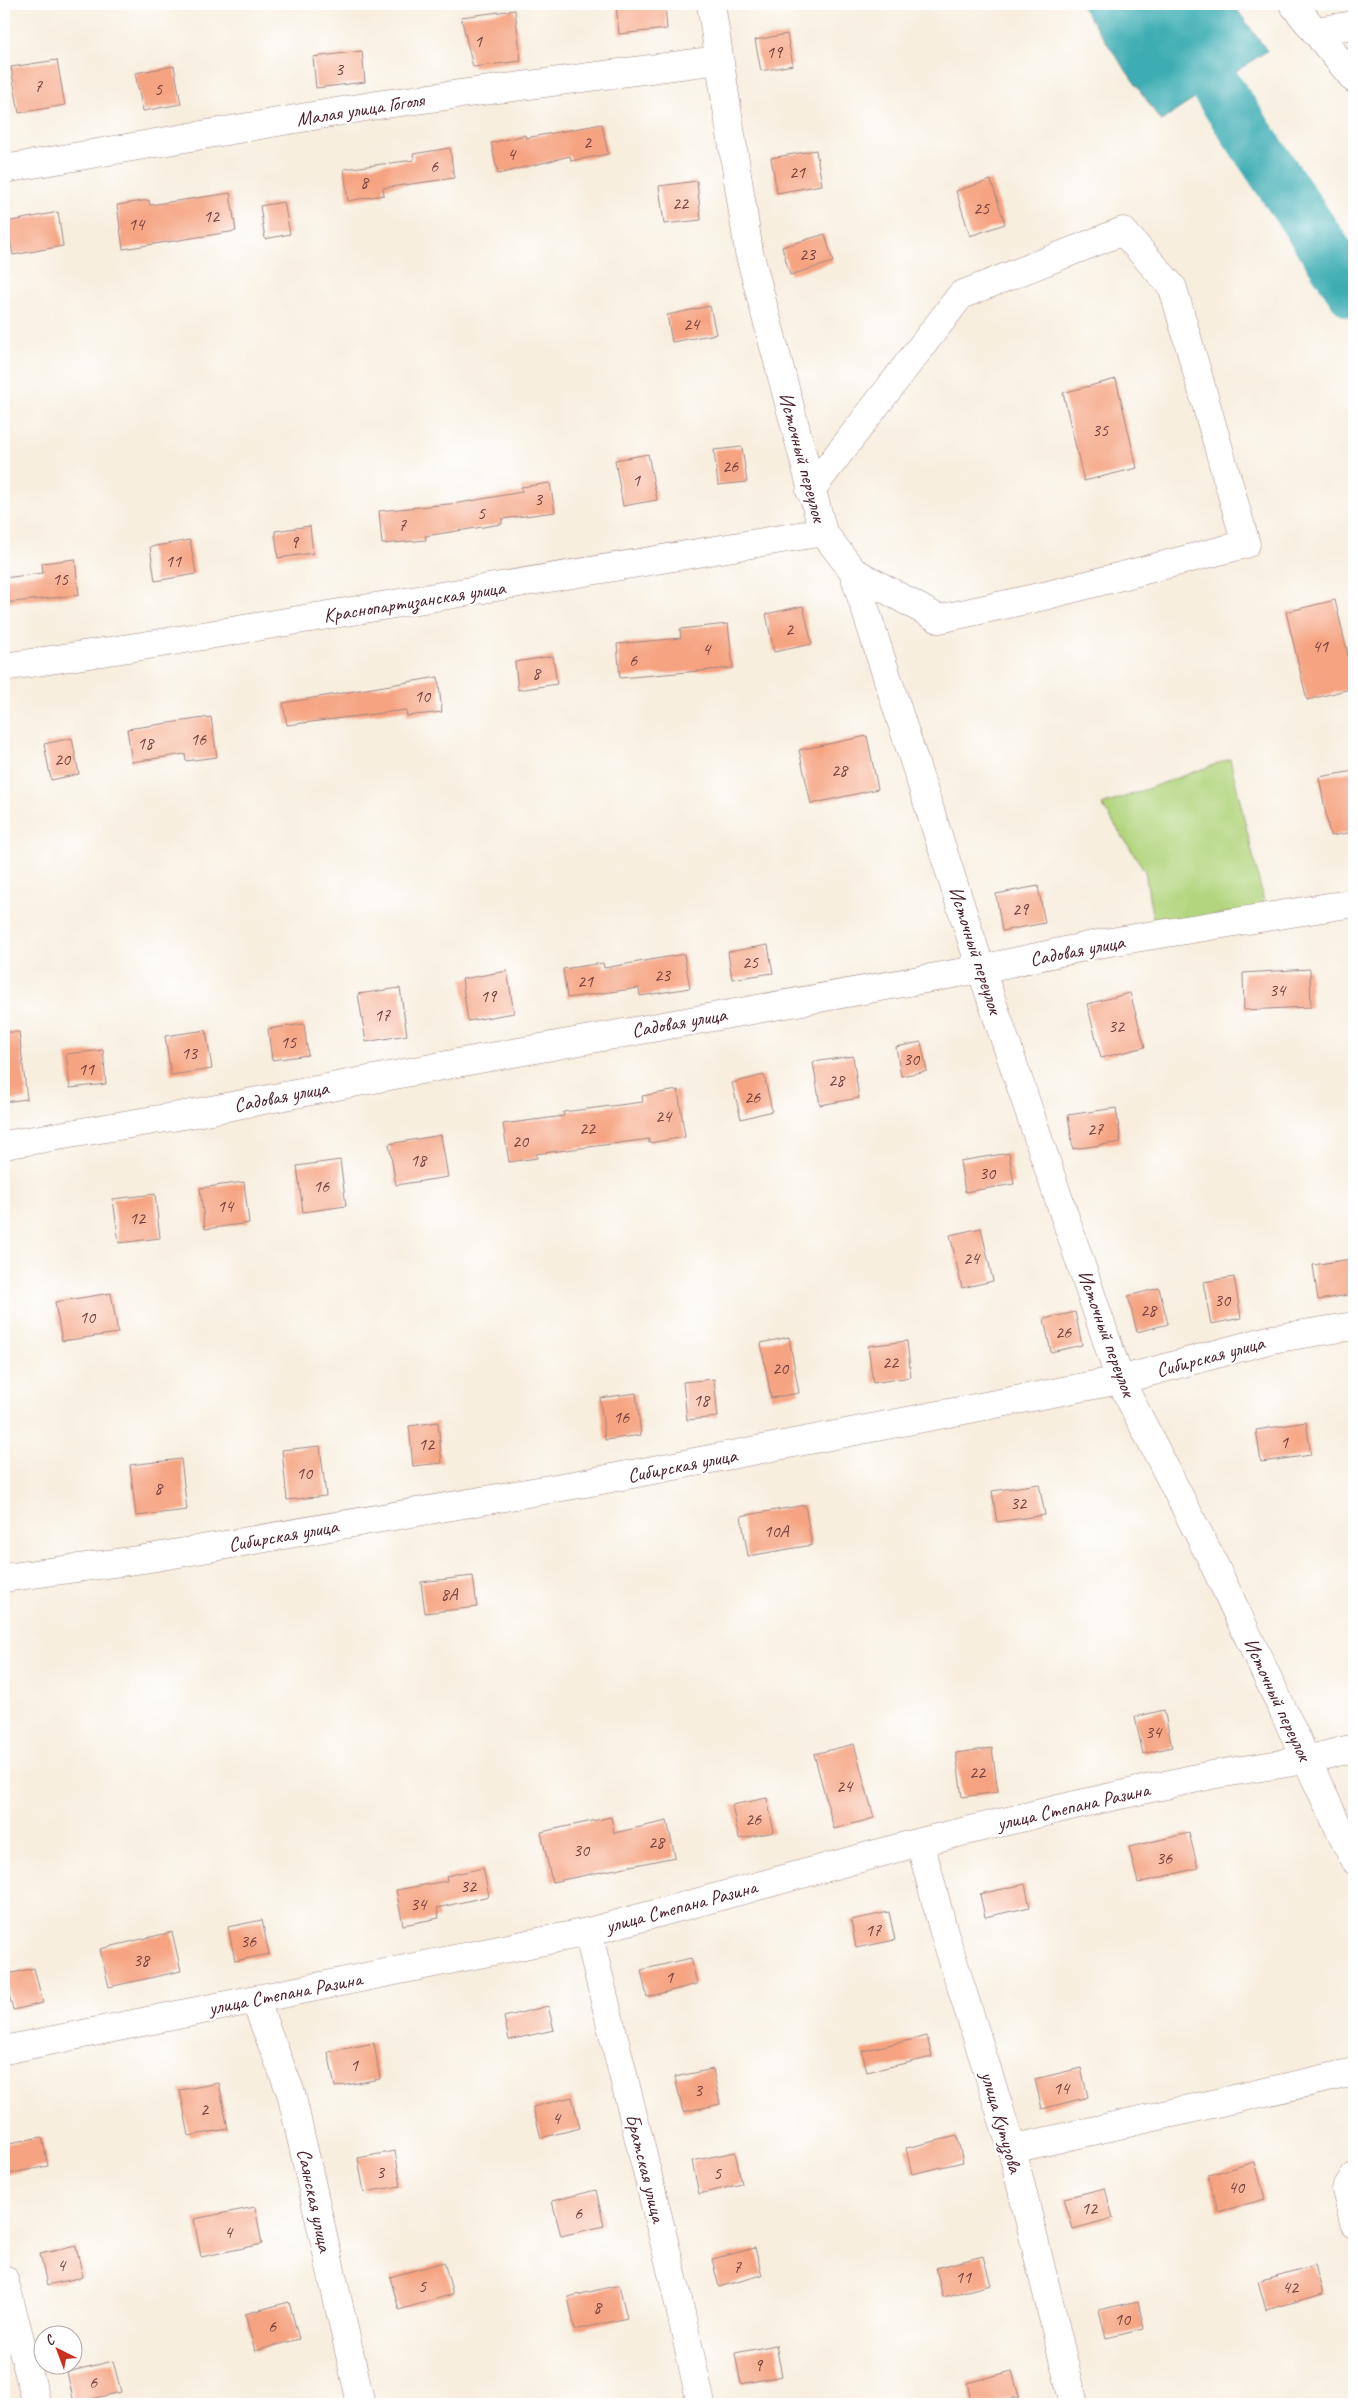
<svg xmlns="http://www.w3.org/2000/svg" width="1358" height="2408" font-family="Caveat,sans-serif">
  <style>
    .green { fill: #b2d57e; stroke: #7e7a54 }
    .water { fill: #3cadb3; stroke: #43666f }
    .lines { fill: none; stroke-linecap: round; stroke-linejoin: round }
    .river { stroke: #3cadb3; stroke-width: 51 }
    .building { fill: #f5a380 }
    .minor-casing { stroke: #a08684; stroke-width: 29 }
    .minor { stroke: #fff; stroke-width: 28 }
    .labels { text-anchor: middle; stroke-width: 5; stroke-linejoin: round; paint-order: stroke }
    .number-label { font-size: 18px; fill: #754040 }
    .street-label { font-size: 20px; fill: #4a1f2b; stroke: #fff }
  </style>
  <rect width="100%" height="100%" fill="#fff"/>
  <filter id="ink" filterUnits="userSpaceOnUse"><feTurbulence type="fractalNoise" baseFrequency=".02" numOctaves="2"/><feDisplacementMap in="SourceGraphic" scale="10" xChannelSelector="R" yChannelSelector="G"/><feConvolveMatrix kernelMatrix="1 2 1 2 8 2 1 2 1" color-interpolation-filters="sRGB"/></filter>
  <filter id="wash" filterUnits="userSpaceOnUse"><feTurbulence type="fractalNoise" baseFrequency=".0096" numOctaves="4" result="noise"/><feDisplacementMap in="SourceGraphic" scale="20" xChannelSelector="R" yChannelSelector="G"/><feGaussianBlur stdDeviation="1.12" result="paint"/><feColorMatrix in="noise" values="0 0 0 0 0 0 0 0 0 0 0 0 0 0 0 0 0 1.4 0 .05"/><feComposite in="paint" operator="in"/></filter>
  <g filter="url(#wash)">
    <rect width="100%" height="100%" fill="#f7eede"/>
    <!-- green -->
    <path class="green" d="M 1230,759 L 1265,906 L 1154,927 L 1145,871 L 1102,805 Z"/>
    <!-- water -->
    <path class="water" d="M 1080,4 L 1233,4 L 1267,51 L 1161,121 Z"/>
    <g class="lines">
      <!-- river -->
      <path class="river" d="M 1161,4 L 1354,293"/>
    </g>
    <g id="blocks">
      <!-- building -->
      <g class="building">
        <path d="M 616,4 L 665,4 L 667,29 L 619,34 Z"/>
        <path d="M 515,10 L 521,61 L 473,67 L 461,17 Z"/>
        <path d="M 787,34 L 793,65 L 761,71 L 755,40 Z"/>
        <path d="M 362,51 L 365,82 L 316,88 L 313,57 Z"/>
        <path d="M 57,60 L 65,105 L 19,113 L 11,67 Z"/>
        <path d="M 174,66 L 181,104 L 143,111 L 135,73 Z"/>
        <path d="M 602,124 L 608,154 L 571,161 L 570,156 L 498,174 L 491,143 L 525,135 L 526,138 Z"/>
        <path d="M 450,148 L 454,178 L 383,188 L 384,195 L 348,201 L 344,169 L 414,160 L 413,154 Z"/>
        <path d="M 816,150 L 822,185 L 777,193 L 771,158 Z"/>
        <path d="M 991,180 L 1005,224 L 970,236 L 956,191 Z"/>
        <path d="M 697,181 L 701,220 L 664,224 L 659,186 Z"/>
        <path d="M 230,193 L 236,231 L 123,249 L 117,205 L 149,200 L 150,205 Z"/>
        <path d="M 284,202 L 290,234 L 265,239 L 260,206 Z"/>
        <path d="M 58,212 L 63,246 L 13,255 L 7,222 Z"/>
        <path d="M 825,234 L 833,262 L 790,275 L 782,247 Z"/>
        <path d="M 710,306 L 716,334 L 672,342 L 667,315 Z"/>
        <path d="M 1116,379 L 1137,468 L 1084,481 L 1063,393 Z"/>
        <path d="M 742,447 L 747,482 L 718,485 L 714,450 Z"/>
        <path d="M 648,454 L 657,500 L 623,506 L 615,460 Z"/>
        <path d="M 550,483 L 555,512 L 502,519 L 502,524 L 425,536 L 426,540 L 382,544 L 379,511 L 459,503 L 522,492 L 521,487 Z"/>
        <path d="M 310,526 L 313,553 L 278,558 L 275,531 Z"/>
        <path d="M 190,540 L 196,574 L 155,581 L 150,547 Z"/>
        <path d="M 75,559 L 79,595 L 4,603 L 4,578 L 43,573 L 42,563 Z"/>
        <path d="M 1335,600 L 1354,680 L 1354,688 L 1307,700 L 1286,612 Z"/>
        <path d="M 803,606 L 812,644 L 774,652 L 766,614 Z"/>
        <path d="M 728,624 L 733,668 L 620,678 L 617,644 L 681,638 L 680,629 Z"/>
        <path d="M 553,656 L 557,684 L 518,690 L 515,662 Z"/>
        <path d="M 438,677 L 442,712 L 407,716 L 406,710 L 287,725 L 283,703 Z"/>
        <path d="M 211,717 L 217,757 L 186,761 L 185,754 L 132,762 L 127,729 Z"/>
        <path d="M 867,736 L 878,789 L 811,804 L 799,750 Z"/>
        <path d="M 72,738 L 79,774 L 51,780 L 44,744 Z"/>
        <path d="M 1354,771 L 1354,832 L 1330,836 L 1319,777 Z"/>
        <path d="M 1038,886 L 1045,923 L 1002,931 L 996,894 Z"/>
        <path d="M 768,945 L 773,973 L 732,979 L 728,952 Z"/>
        <path d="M 684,954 L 690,988 L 640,996 L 639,988 L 567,998 L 563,969 L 603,963 L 604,968 Z"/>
        <path d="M 1310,969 L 1311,1007 L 1244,1010 L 1243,973 Z"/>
        <path d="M 507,971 L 514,1013 L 468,1021 L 462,979 Z"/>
        <path d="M 400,988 L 407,1035 L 366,1042 L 358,994 Z"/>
        <path d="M 1130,993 L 1145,1047 L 1101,1058 L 1087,1004 Z"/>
        <path d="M 304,1024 L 308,1055 L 272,1060 L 268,1029 Z"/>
        <path d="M 206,1030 L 212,1069 L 171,1075 L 165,1036 Z"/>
        <path d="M 4,1032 L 19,1032 L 27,1099 L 4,1102 Z"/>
        <path d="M 921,1042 L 927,1071 L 901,1076 L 896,1047 Z"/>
        <path d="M 103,1050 L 106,1084 L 70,1088 L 66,1054 Z"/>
        <path d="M 853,1056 L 859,1098 L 820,1105 L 813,1062 Z"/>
        <path d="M 764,1075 L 772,1111 L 741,1119 L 732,1083 Z"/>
        <path d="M 678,1090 L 685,1137 L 649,1143 L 649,1139 L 536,1154 L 537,1158 L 509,1162 L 503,1124 L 564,1116 L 563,1112 L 643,1102 L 642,1096 Z"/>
        <path d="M 1116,1108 L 1121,1142 L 1073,1149 L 1068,1115 Z"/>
        <path d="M 441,1135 L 448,1177 L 396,1185 L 389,1144 Z"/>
        <path d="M 1009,1153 L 1014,1184 L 965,1192 L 960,1161 Z"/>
        <path d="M 340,1160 L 346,1206 L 303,1212 L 297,1166 Z"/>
        <path d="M 244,1182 L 249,1223 L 205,1229 L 200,1188 Z"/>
        <path d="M 155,1194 L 160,1238 L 119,1243 L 113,1199 Z"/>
        <path d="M 981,1228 L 993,1281 L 962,1288 L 950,1235 Z"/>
        <path d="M 1351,1259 L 1354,1294 L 1318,1300 L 1313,1265 Z"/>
        <path d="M 1234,1277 L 1241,1318 L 1211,1324 L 1203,1282 Z"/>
        <path d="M 1159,1288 L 1168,1324 L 1137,1332 L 1128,1296 Z"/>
        <path d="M 111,1293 L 118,1333 L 62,1341 L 55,1302 Z"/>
        <path d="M 1075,1312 L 1082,1345 L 1051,1352 L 1044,1319 Z"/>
        <path d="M 789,1337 L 799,1393 L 771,1398 L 761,1343 Z"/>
        <path d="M 907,1341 L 911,1377 L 873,1383 L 868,1346 Z"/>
        <path d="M 714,1379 L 718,1417 L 687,1420 L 683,1382 Z"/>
        <path d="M 636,1393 L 641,1435 L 605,1440 L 600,1398 Z"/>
        <path d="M 438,1422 L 442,1463 L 413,1466 L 409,1426 Z"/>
        <path d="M 1306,1422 L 1311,1455 L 1261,1462 L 1256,1430 Z"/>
        <path d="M 320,1446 L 326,1496 L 287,1500 L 282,1450 Z"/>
        <path d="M 181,1459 L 187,1510 L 136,1516 L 130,1465 Z"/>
        <path d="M 1039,1484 L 1045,1515 L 997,1522 L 992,1491 Z"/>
        <path d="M 805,1505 L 812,1545 L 748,1556 L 741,1516 Z"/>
        <path d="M 473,1576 L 477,1607 L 425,1613 L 421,1582 Z"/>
        <path d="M 1164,1710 L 1172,1747 L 1143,1754 L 1135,1717 Z"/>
        <path d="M 854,1744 L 874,1818 L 834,1829 L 814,1754 Z"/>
        <path d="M 992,1748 L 998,1792 L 962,1797 L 956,1753 Z"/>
        <path d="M 767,1798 L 774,1832 L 739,1839 L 732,1805 Z"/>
        <path d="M 611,1817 L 614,1833 L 667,1821 L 675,1857 L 552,1882 L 541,1832 Z"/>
        <path d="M 1189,1833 L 1198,1868 L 1138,1883 L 1129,1847 Z"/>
        <path d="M 483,1868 L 489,1896 L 437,1908 L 439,1918 L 403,1925 L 396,1890 L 447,1881 L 446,1876 Z"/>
        <path d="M 1025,1884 L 1030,1907 L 985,1917 L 980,1894 Z"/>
        <path d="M 889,1912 L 895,1940 L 856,1948 L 851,1920 Z"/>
        <path d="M 262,1920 L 269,1954 L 235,1961 L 228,1927 Z"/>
        <path d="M 172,1932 L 181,1971 L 109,1987 L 100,1949 Z"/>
        <path d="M 691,1958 L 697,1984 L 647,1997 L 641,1970 Z"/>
        <path d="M 34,1968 L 43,2003 L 13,2010 L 4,1975 Z"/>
        <path d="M 548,2006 L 554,2030 L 509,2040 L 504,2017 Z"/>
        <path d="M 927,2036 L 932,2057 L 867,2072 L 862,2051 Z"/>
        <path d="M 374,2043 L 380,2079 L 335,2087 L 328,2052 Z"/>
        <path d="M 1081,2068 L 1088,2097 L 1042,2109 L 1035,2079 Z"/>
        <path d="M 713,2069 L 720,2104 L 683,2112 L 675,2077 Z"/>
        <path d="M 219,2083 L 228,2129 L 189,2136 L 180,2090 Z"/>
        <path d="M 572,2097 L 580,2128 L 541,2138 L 533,2107 Z"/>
        <path d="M 957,2136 L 963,2162 L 912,2174 L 906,2148 Z"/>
        <path d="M 42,2137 L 48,2166 L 7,2174 L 4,2144 Z"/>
        <path d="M 395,2151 L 401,2186 L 364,2192 L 358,2158 Z"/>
        <path d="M 735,2152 L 742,2184 L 699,2194 L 692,2161 Z"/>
        <path d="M 1255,2162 L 1265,2199 L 1218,2212 L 1208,2175 Z"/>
        <path d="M 1105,2188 L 1113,2218 L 1073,2229 L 1064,2198 Z"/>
        <path d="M 596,2190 L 604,2226 L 561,2236 L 552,2201 Z"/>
        <path d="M 255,2207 L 262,2244 L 201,2257 L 194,2219 Z"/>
        <path d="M 76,2246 L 83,2277 L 47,2285 L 40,2254 Z"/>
        <path d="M 755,2248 L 762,2275 L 719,2287 L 712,2259 Z"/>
        <path d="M 983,2256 L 991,2285 L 943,2297 L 936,2268 Z"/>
        <path d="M 444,2262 L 453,2294 L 399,2310 L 390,2277 Z"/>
        <path d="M 1315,2265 L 1323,2294 L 1266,2310 L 1258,2281 Z"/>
        <path d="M 619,2285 L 627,2318 L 575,2330 L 568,2297 Z"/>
        <path d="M 1138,2301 L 1144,2329 L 1106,2338 L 1099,2310 Z"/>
        <path d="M 289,2302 L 299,2339 L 255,2351 L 245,2314 Z"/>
        <path d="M 776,2345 L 782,2376 L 741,2384 L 735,2353 Z"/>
        <path d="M 113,2361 L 121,2392 L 74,2403 L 67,2372 Z"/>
        <path d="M 1012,2371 L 1019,2397 L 990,2404 L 972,2404 L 967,2383 Z"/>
      </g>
    </g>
  </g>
  <g filter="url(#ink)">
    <use href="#blocks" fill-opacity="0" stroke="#a08684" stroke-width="1"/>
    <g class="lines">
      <!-- minor casing -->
      <g class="minor-casing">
        <g id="minor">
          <path d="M 711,4 L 749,252 L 823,532 L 853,571 L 981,969 L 1120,1380 L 1210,1556 L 1354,1860"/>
          <path d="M 1293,4 L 1354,79"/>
          <path d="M 1315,31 L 1354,25"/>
          <path d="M 4,169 L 377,105 L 718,60"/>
          <path d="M 810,491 L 961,295 L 1123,231 L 1173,288 L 1246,544 L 1044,596 L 939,619 L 853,571"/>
          <path d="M 4,667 L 155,644 L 823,532"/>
          <path d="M 4,1145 L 190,1114 L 468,1061 L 981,969 L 1098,944 L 1354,903"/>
          <path d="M 4,1578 L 144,1559 L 591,1482 L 1120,1380 L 1272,1339 L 1354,1326"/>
          <path d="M 920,1842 L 943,1929 L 1012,2149 L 1074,2404"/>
          <path d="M 588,1932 L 675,2286 L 701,2404"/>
          <path d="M 255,2000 L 291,2093 L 361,2404"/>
          <path d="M 4,2050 L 588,1932 L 920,1842 L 1079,1804 L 1211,1775 L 1306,1760 L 1354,1748"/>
          <path d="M 1012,2149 L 1354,2072"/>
          <path d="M 1354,2177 L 1346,2190 L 1354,2223"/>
          <path d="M 4,2279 L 37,2404"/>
        </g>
      </g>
      <!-- minor -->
      <use href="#minor" class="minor"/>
    </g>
  </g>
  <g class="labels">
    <!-- number labels -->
    <g class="number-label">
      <text x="478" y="47">1</text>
      <text x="774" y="58">19</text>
      <text x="339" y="75">3</text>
      <text x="38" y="92">7</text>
      <text x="158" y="95">5</text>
      <text x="587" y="148">2</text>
      <text x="511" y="160">4</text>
      <text x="434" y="172">6</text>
      <text x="797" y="178">21</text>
      <text x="364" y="188">8</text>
      <text x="680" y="209">22</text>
      <text x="981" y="214">25</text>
      <text x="211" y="222">12</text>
      <text x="136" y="230">14</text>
      <text x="807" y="260">23</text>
      <text x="691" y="330">24</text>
      <text x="1100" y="436">35</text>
      <text x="730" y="472">26</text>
      <text x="636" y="486">1</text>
      <text x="538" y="505">3</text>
      <text x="481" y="519">5</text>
      <text x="402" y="531">7</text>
      <text x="294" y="548">9</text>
      <text x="173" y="567">11</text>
      <text x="60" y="585">15</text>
      <text x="789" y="635">2</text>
      <text x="1320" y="652">41</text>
      <text x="706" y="655">4</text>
      <text x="633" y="666">6</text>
      <text x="536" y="679">8</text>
      <text x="422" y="702">10</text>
      <text x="198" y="745">16</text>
      <text x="145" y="749">18</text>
      <text x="62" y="765">20</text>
      <text x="839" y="776">28</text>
      <text x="1020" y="915">29</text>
      <text x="750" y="968">25</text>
      <text x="662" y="981">23</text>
      <text x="585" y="987">21</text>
      <text x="1277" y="996">34</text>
      <text x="488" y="1002">19</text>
      <text x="382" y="1021">17</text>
      <text x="1116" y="1032">32</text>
      <text x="288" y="1048">15</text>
      <text x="189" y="1059">13</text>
      <text x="911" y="1065">30</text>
      <text x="86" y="1075">11</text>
      <text x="836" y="1086">28</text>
      <text x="752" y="1103">26</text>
      <text x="663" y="1122">24</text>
      <text x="587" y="1134">22</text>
      <text x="1095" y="1135">27</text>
      <text x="520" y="1147">20</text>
      <text x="418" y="1166">18</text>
      <text x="987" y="1179">30</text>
      <text x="321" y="1192">16</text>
      <text x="225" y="1212">14</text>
      <text x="137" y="1224">12</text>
      <text x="971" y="1264">24</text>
      <text x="1222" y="1306">30</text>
      <text x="1148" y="1316">28</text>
      <text x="87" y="1323">10</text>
      <text x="1063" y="1338">26</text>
      <text x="890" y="1368">22</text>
      <text x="780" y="1374">20</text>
      <text x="701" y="1406">18</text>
      <text x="621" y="1423">16</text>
      <text x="1284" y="1448">1</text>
      <text x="426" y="1450">12</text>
      <text x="304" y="1479">10</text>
      <text x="158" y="1494">8</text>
      <text x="1018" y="1509">32</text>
      <text x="776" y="1537">10А</text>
      <text x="449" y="1600">8А</text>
      <text x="1153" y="1738">34</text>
      <text x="977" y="1778">22</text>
      <text x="844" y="1792">24</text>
      <text x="753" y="1825">26</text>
      <text x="656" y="1848">28</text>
      <text x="581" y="1856">30</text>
      <text x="1164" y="1864">36</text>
      <text x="468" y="1892">32</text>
      <text x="418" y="1910">34</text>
      <text x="873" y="1936">17</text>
      <text x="248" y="1947">36</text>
      <text x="141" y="1966">38</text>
      <text x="669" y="1983">1</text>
      <text x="354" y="2071">1</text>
      <text x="1061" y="2094">14</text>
      <text x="698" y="2096">3</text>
      <text x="204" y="2115">2</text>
      <text x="556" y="2124">4</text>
      <text x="380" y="2178">3</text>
      <text x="717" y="2179">5</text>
      <text x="1236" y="2193">40</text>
      <text x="1089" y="2214">12</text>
      <text x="578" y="2219">6</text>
      <text x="228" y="2238">4</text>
      <text x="61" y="2271">4</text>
      <text x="737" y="2273">7</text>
      <text x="963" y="2283">11</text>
      <text x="422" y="2292">5</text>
      <text x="1290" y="2293">42</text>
      <text x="597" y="2313">8</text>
      <text x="1122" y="2325">10</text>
      <text x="272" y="2332">6</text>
      <text x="758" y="2371">9</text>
      <text x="93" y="2388">6</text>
    </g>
    <!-- street labels -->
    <g class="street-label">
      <text transform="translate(360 109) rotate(-9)" y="7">Малая улица Гоголя</text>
      <text transform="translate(803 457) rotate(75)" y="7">Источный переулок</text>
      <text transform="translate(414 601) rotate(-9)" y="7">Краснопартизанская улица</text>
      <text transform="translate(976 950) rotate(72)" y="7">Источный переулок</text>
      <text transform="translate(1077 950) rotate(-11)" y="7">Садовая улица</text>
      <text transform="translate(679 1022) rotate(-10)" y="7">Садовая улица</text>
      <text transform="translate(281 1096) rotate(-11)" y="7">Садовая улица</text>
      <text transform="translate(1107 1333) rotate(70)" y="7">Источный переулок</text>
      <text transform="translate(1210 1356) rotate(-15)" y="7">Сибирская улица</text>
      <text transform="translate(682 1465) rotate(-11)" y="7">Сибирская улица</text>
      <text transform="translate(283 1535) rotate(-10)" y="7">Сибирская улица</text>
      <text transform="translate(1278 1699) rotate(65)" y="7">Источный переулок</text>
      <text transform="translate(1073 1806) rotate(-13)" y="7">улица Степана Разина</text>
      <text transform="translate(681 1906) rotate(-15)" y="7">улица Степана Разина</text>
      <text transform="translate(285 1993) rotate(-11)" y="7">улица Степана Разина</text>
      <text transform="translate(1002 2122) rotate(74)" y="7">улица Кутузова</text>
      <text transform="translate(646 2168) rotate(76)" y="7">Братская улица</text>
      <text transform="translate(315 2200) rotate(78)" y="7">Саянская улица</text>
    </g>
  </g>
  <!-- margin -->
  <rect width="1358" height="2408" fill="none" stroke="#fff" stroke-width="20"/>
  <!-- north arrow -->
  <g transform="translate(58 2350) rotate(318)"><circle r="24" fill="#ffffff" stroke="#b7a5aa"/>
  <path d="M0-4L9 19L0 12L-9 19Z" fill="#c8321e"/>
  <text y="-8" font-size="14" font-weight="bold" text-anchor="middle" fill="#4a1f2b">С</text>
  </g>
</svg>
